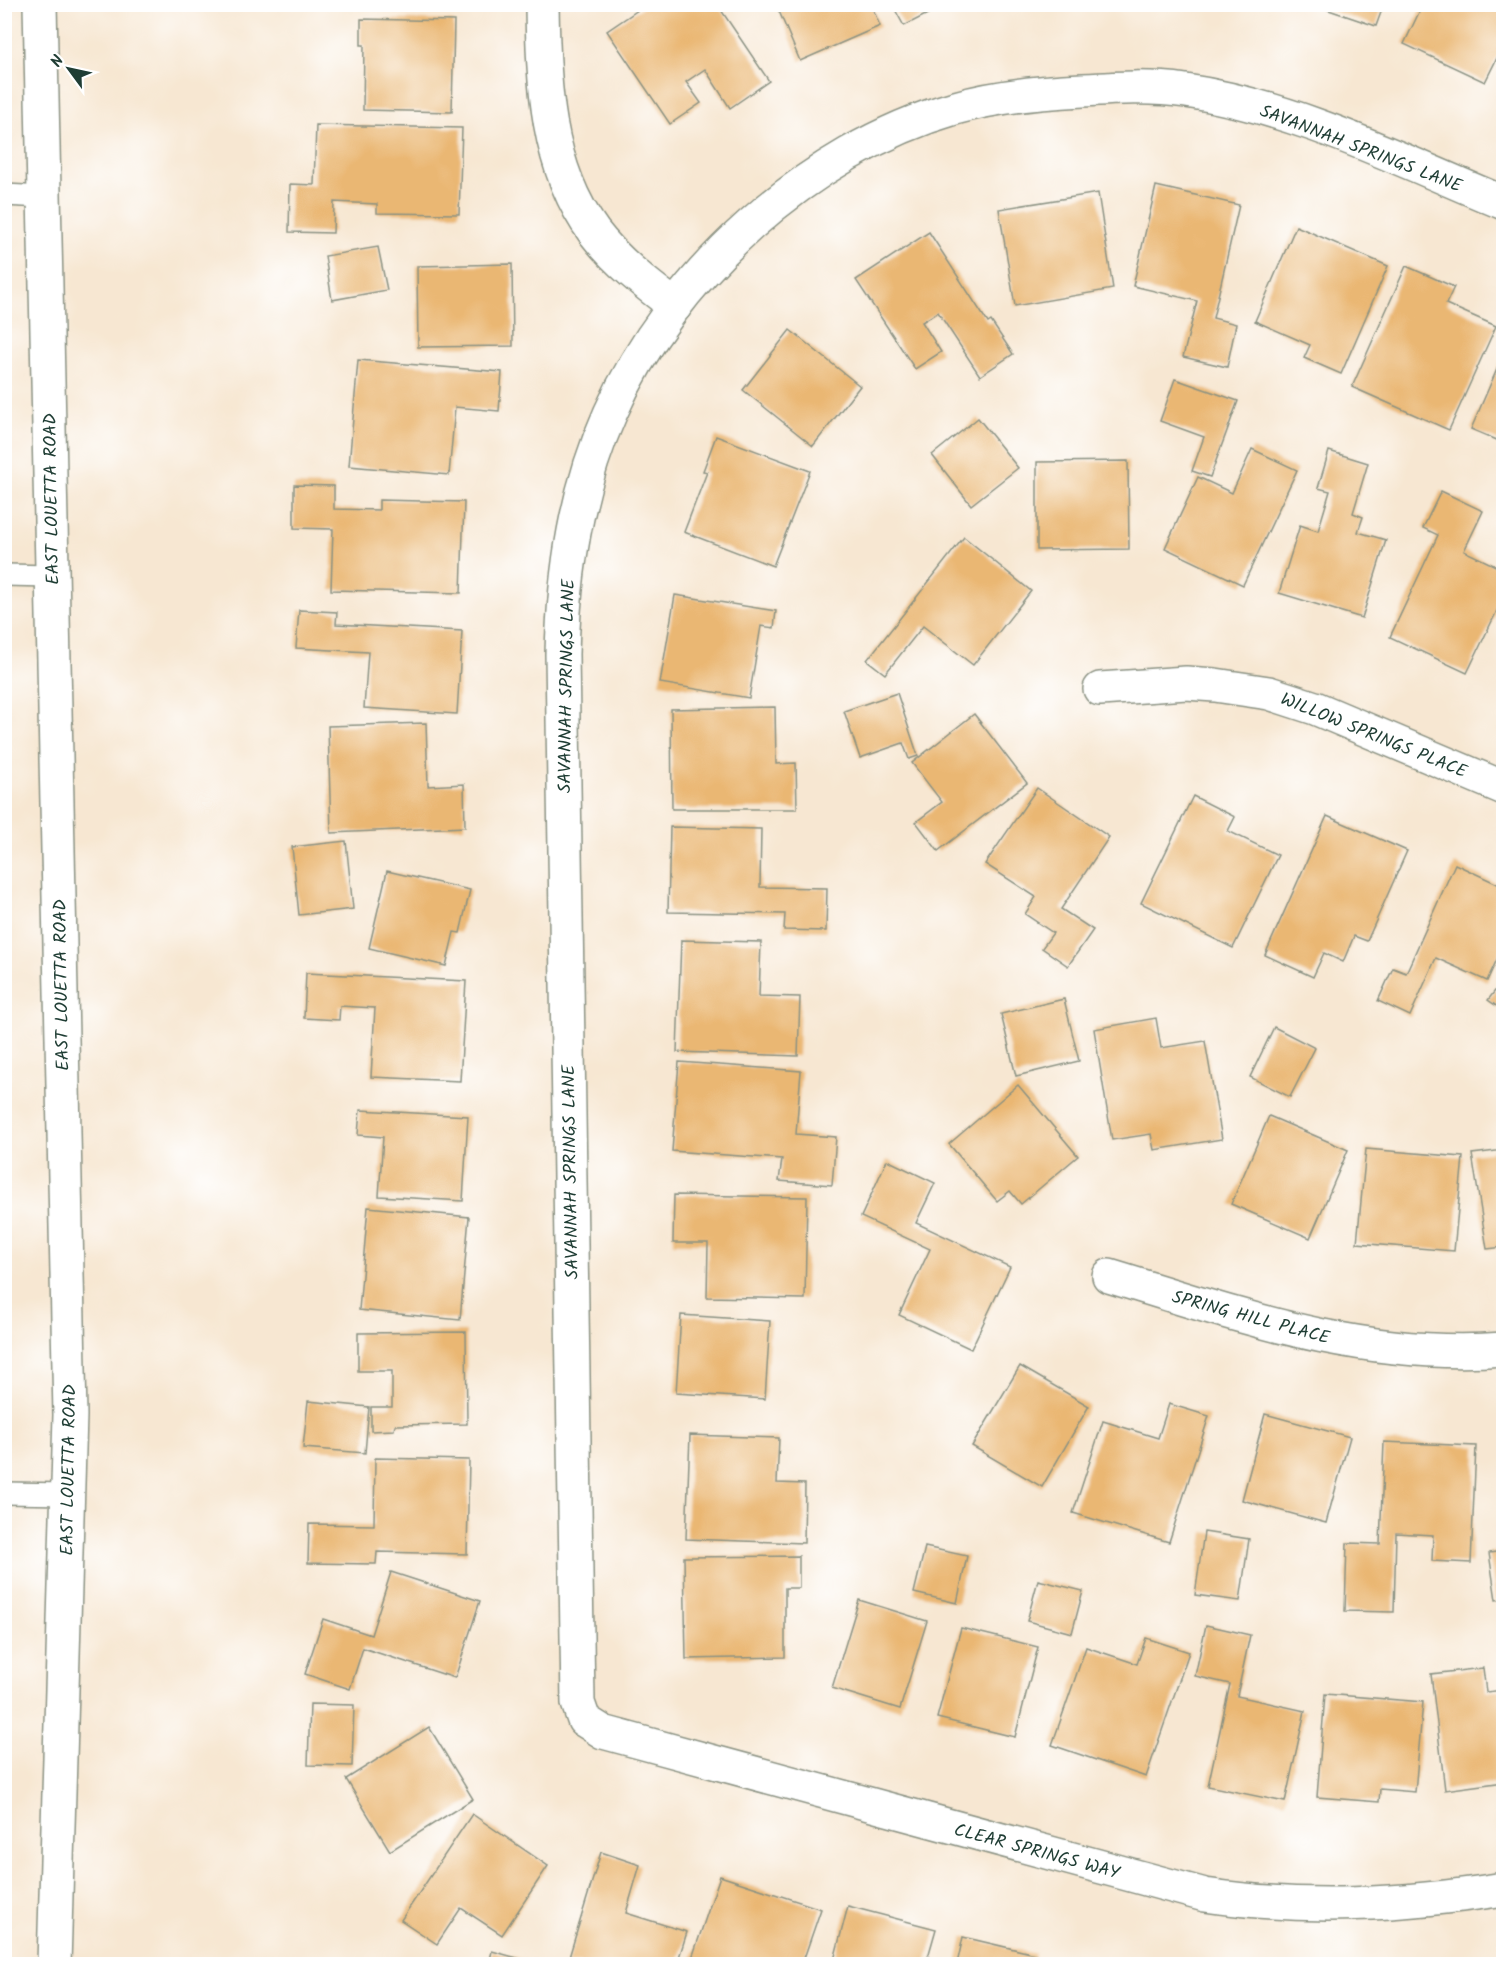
<svg xmlns="http://www.w3.org/2000/svg" width="1508" height="1969" font-family="Kalam,sans-serif">
  <style>
    .building { fill: #eab773 }
    .lines { fill: none; stroke-linecap: round; stroke-linejoin: round }
    .lane-casing { stroke: #8b9283; stroke-width: 24 }
    .street-casing { stroke: #8b9283; stroke-width: 36 }
    .secondary-casing { stroke: #8b9283; stroke-width: 36 }
    .lane { stroke: #fff; stroke-width: 21 }
    .street { stroke: #fff; stroke-width: 33 }
    .secondary { stroke: #fff; stroke-width: 33 }
    .labels { text-anchor: middle; stroke-width: 5; stroke-linejoin: round; paint-order: stroke }
    .street-label { font-size: 18px; fill: #1f3d34; stroke: #fff }
  </style>
  <rect width="100%" height="100%" fill="#fff"/>
  <filter id="ink" filterUnits="userSpaceOnUse"><feTurbulence type="fractalNoise" baseFrequency=".0167" numOctaves="2"/><feDisplacementMap in="SourceGraphic" scale="12" xChannelSelector="R" yChannelSelector="G"/><feConvolveMatrix kernelMatrix="1 2 1 2 8 2 1 2 1" color-interpolation-filters="sRGB"/></filter>
  <filter id="wash" filterUnits="userSpaceOnUse"><feTurbulence type="fractalNoise" baseFrequency=".008" numOctaves="4" result="noise"/><feDisplacementMap in="SourceGraphic" scale="24" xChannelSelector="R" yChannelSelector="G"/><feGaussianBlur stdDeviation="1.35" result="paint"/><feColorMatrix in="noise" values="0 0 0 0 0 0 0 0 0 0 0 0 0 0 0 0 0 1.4 0 .05"/><feComposite in="paint" operator="in"/></filter>
  <g filter="url(#wash)">
    <rect width="100%" height="100%" fill="#f7e7d2"/>
    <g id="blocks">
      <!-- building -->
      <g class="building">
        <path d="M 647,4 L 717,4 L 769,81 L 730,108 L 705,69 L 686,82 L 701,103 L 670,124 L 607,31 Z"/>
        <path d="M 776,4 L 871,4 L 880,26 L 800,61 Z"/>
        <path d="M 892,4 L 947,4 L 904,26 Z"/>
        <path d="M 1311,4 L 1384,4 L 1376,26 Z"/>
        <path d="M 1423,4 L 1504,4 L 1504,44 L 1485,82 L 1404,44 Z"/>
        <path d="M 361,19 L 454,21 L 452,112 L 363,110 L 364,45 L 361,45 Z"/>
        <path d="M 316,125 L 462,128 L 459,214 L 377,213 L 377,204 L 334,202 L 333,233 L 289,232 L 290,184 L 314,185 Z"/>
        <path d="M 1156,186 L 1239,205 L 1213,318 L 1236,324 L 1227,367 L 1183,357 L 1197,301 L 1133,286 Z"/>
        <path d="M 1098,193 L 1113,289 L 1015,306 L 999,209 Z"/>
        <path d="M 1296,226 L 1388,266 L 1341,374 L 1304,358 L 1310,345 L 1255,321 Z"/>
        <path d="M 929,232 L 988,323 L 991,321 L 1013,354 L 980,376 L 938,312 L 922,322 L 941,352 L 915,369 L 856,280 Z"/>
        <path d="M 378,247 L 387,290 L 332,300 L 325,256 Z"/>
        <path d="M 512,264 L 513,346 L 418,347 L 417,266 Z"/>
        <path d="M 1406,266 L 1454,287 L 1446,304 L 1496,326 L 1449,430 L 1352,387 Z"/>
        <path d="M 790,330 L 860,386 L 813,446 L 743,390 Z"/>
        <path d="M 1504,353 L 1504,443 L 1471,429 Z"/>
        <path d="M 358,360 L 502,372 L 499,411 L 455,407 L 449,475 L 349,466 Z"/>
        <path d="M 1175,379 L 1238,401 L 1210,477 L 1192,471 L 1204,437 L 1160,421 Z"/>
        <path d="M 978,418 L 1018,468 L 971,505 L 932,455 Z"/>
        <path d="M 716,436 L 810,471 L 773,566 L 684,532 L 707,472 L 703,471 Z"/>
        <path d="M 1252,449 L 1297,470 L 1243,585 L 1165,548 L 1198,477 L 1232,493 Z"/>
        <path d="M 1329,451 L 1368,463 L 1353,513 L 1363,517 L 1358,532 L 1386,540 L 1362,618 L 1279,593 L 1300,525 L 1318,531 L 1330,491 L 1318,488 Z"/>
        <path d="M 1128,461 L 1129,549 L 1037,550 L 1037,462 Z"/>
        <path d="M 294,485 L 334,486 L 334,509 L 379,510 L 379,500 L 464,502 L 461,593 L 331,590 L 333,529 L 294,528 Z"/>
        <path d="M 1441,491 L 1483,511 L 1464,551 L 1504,570 L 1504,596 L 1467,673 L 1390,637 L 1438,535 L 1423,528 Z"/>
        <path d="M 964,537 L 1031,591 L 973,665 L 923,626 L 885,674 L 867,660 Z"/>
        <path d="M 675,595 L 776,611 L 774,628 L 761,626 L 749,698 L 660,683 Z"/>
        <path d="M 299,610 L 337,612 L 336,624 L 462,631 L 457,714 L 364,708 L 368,652 L 296,648 Z"/>
        <path d="M 897,693 L 918,756 L 909,759 L 903,743 L 860,758 L 844,711 Z"/>
        <path d="M 775,707 L 776,764 L 796,763 L 797,809 L 672,809 L 671,709 Z"/>
        <path d="M 974,714 L 1027,783 L 938,851 L 916,822 L 942,802 L 912,763 Z"/>
        <path d="M 426,723 L 428,786 L 464,784 L 465,827 L 331,833 L 328,726 Z"/>
        <path d="M 1037,788 L 1109,837 L 1061,909 L 1093,930 L 1068,966 L 1042,948 L 1053,933 L 1025,914 L 1036,897 L 985,864 Z"/>
        <path d="M 1193,796 L 1235,817 L 1228,831 L 1278,855 L 1233,948 L 1141,903 Z"/>
        <path d="M 1327,816 L 1407,851 L 1367,941 L 1354,936 L 1343,962 L 1324,953 L 1313,977 L 1265,955 Z"/>
        <path d="M 670,827 L 761,829 L 760,887 L 827,888 L 826,931 L 784,930 L 785,914 L 668,912 Z"/>
        <path d="M 346,841 L 353,909 L 299,915 L 292,847 Z"/>
        <path d="M 1455,864 L 1504,887 L 1504,944 L 1487,981 L 1436,958 L 1410,1016 L 1378,1001 L 1393,968 L 1406,973 Z"/>
        <path d="M 387,871 L 470,890 L 460,933 L 454,932 L 446,966 L 369,948 Z"/>
        <path d="M 681,940 L 761,942 L 759,996 L 800,997 L 798,1056 L 677,1052 Z"/>
        <path d="M 306,973 L 466,981 L 460,1081 L 371,1077 L 375,1008 L 340,1006 L 339,1020 L 304,1018 Z"/>
        <path d="M 1504,979 L 1504,1011 L 1488,1000 Z"/>
        <path d="M 1064,999 L 1079,1061 L 1016,1076 L 1001,1014 Z"/>
        <path d="M 1156,1018 L 1161,1048 L 1205,1041 L 1222,1139 L 1154,1150 L 1151,1134 L 1112,1140 L 1094,1029 Z"/>
        <path d="M 1274,1027 L 1315,1048 L 1290,1097 L 1250,1077 Z"/>
        <path d="M 679,1062 L 801,1071 L 796,1134 L 836,1137 L 832,1185 L 779,1181 L 782,1159 L 672,1151 Z"/>
        <path d="M 1018,1085 L 1078,1156 L 1021,1204 L 1010,1191 L 997,1201 L 949,1144 Z"/>
        <path d="M 360,1110 L 468,1116 L 463,1201 L 379,1196 L 383,1137 L 358,1135 Z"/>
        <path d="M 1269,1116 L 1348,1150 L 1310,1238 L 1231,1204 Z"/>
        <path d="M 1366,1149 L 1463,1157 L 1454,1251 L 1357,1243 Z"/>
        <path d="M 1504,1150 L 1504,1247 L 1487,1249 L 1472,1154 Z"/>
        <path d="M 887,1160 L 935,1183 L 916,1223 L 1010,1267 L 971,1349 L 899,1315 L 930,1249 L 861,1217 Z"/>
        <path d="M 674,1195 L 807,1197 L 805,1299 L 707,1297 L 708,1243 L 673,1243 Z"/>
        <path d="M 368,1207 L 469,1217 L 460,1320 L 359,1310 Z"/>
        <path d="M 681,1315 L 770,1321 L 765,1399 L 676,1393 Z"/>
        <path d="M 466,1332 L 467,1424 L 395,1425 L 394,1430 L 371,1431 L 371,1407 L 392,1407 L 392,1371 L 358,1371 L 358,1333 Z"/>
        <path d="M 1020,1366 L 1089,1406 L 1042,1487 L 972,1446 Z"/>
        <path d="M 308,1401 L 369,1407 L 365,1453 L 303,1448 Z"/>
        <path d="M 1169,1404 L 1209,1416 L 1169,1542 L 1073,1513 L 1103,1421 L 1158,1438 Z"/>
        <path d="M 1265,1414 L 1350,1437 L 1326,1523 L 1242,1500 Z"/>
        <path d="M 690,1435 L 779,1438 L 777,1483 L 805,1484 L 804,1543 L 686,1539 Z"/>
        <path d="M 1384,1442 L 1476,1446 L 1471,1563 L 1432,1561 L 1433,1535 L 1396,1533 L 1394,1612 L 1345,1611 L 1347,1543 L 1380,1544 Z"/>
        <path d="M 375,1458 L 469,1460 L 467,1554 L 377,1552 L 376,1564 L 308,1563 L 309,1524 L 374,1525 Z"/>
        <path d="M 1204,1532 L 1249,1539 L 1240,1601 L 1195,1595 Z"/>
        <path d="M 925,1547 L 967,1556 L 957,1603 L 914,1593 Z"/>
        <path d="M 1504,1551 L 1504,1599 L 1496,1600 L 1489,1553 Z"/>
        <path d="M 799,1556 L 799,1588 L 785,1588 L 785,1657 L 686,1659 L 684,1557 Z"/>
        <path d="M 391,1572 L 480,1601 L 455,1678 L 363,1648 L 350,1689 L 305,1674 L 323,1619 L 371,1635 Z"/>
        <path d="M 1038,1580 L 1083,1591 L 1072,1633 L 1027,1621 Z"/>
        <path d="M 859,1600 L 927,1621 L 900,1709 L 832,1688 Z"/>
        <path d="M 1206,1625 L 1250,1635 L 1237,1696 L 1305,1711 L 1285,1802 L 1208,1786 L 1230,1684 L 1195,1676 Z"/>
        <path d="M 961,1628 L 1038,1647 L 1015,1737 L 937,1718 Z"/>
        <path d="M 1146,1638 L 1189,1652 L 1146,1777 L 1052,1745 L 1086,1647 L 1137,1664 Z"/>
        <path d="M 1483,1668 L 1486,1692 L 1504,1690 L 1504,1782 L 1445,1790 L 1431,1674 Z"/>
        <path d="M 1325,1694 L 1423,1702 L 1415,1792 L 1380,1789 L 1379,1802 L 1317,1797 Z"/>
        <path d="M 310,1704 L 354,1705 L 352,1766 L 308,1765 Z"/>
        <path d="M 429,1727 L 473,1799 L 390,1851 L 346,1779 Z"/>
        <path d="M 472,1814 L 548,1866 L 502,1935 L 461,1908 L 437,1944 L 401,1920 Z"/>
        <path d="M 601,1852 L 640,1865 L 626,1913 L 687,1932 L 677,1964 L 567,1964 Z"/>
        <path d="M 720,1876 L 821,1909 L 802,1964 L 690,1964 Z"/>
        <path d="M 848,1906 L 936,1929 L 926,1964 L 833,1964 Z"/>
        <path d="M 963,1937 L 1035,1954 L 1032,1964 L 957,1964 Z"/>
        <path d="M 492,1951 L 539,1964 L 489,1964 Z"/>
      </g>
    </g>
  </g>
  <g filter="url(#ink)">
    <use href="#blocks" fill-opacity="0" stroke="#8b9283" stroke-width="1.5"/>
    <g class="lines">
      <!-- lane casing -->
      <g class="lane-casing">
        <g id="lane">
          <path d="M 4,195 L 44,197"/>
          <path d="M 4,575 L 52,576"/>
          <path d="M 4,1493 L 69,1494"/>
        </g>
      </g>
      <!-- street casing -->
      <g class="street-casing">
        <g id="street">
          <path d="M 542,4 C 543,82 546,167 594,232 C 616,261 647,285 675,306"/>
          <path d="M 1504,203 C 1402,161 1296,107 1186,91 C 1151,86 1117,88 1083,90 C 1039,92 997,96 955,108 C 809,150 671,275 610,414 C 576,490 564,571 562,654 L 578,1703 L 584,1720 L 603,1732 L 1205,1895 C 1305,1910 1403,1905 1504,1889"/>
          <path d="M 1100,689 L 1186,683 L 1215,685 L 1269,693 L 1315,708 L 1504,788"/>
          <path d="M 1109,1276 C 1240,1316 1364,1360 1504,1349"/>
        </g>
      </g>
      <!-- secondary casing -->
      <g class="secondary-casing">
        <path id="secondary" d="M 40,4 L 70,1415 L 54,1964"/>
      </g>
      <!-- lane -->
      <use href="#lane" class="lane"/>
      <!-- street -->
      <use href="#street" class="street"/>
      <!-- secondary -->
      <use href="#secondary" class="secondary"/>
    </g>
  </g>
  <g class="labels">
    <!-- street labels -->
    <g class="street-label">
      <text transform="translate(1361 148) rotate(21)" y="6">SAVANNAH SPRINGS LANE</text>
      <text transform="translate(51 499) rotate(-91)" y="6">EAST LOUETTA ROAD</text>
      <text transform="translate(566 686) rotate(-89)" y="6">SAVANNAH SPRINGS LANE</text>
      <text transform="translate(1374 735) rotate(22)" y="6">WILLOW SPRINGS PLACE</text>
      <text transform="translate(61 985) rotate(-91)" y="6">EAST LOUETTA ROAD</text>
      <text transform="translate(570 1172) rotate(-91)" y="6">SAVANNAH SPRINGS LANE</text>
      <text transform="translate(1251 1317) rotate(15)" y="6">SPRING HILL PLACE</text>
      <text transform="translate(68 1470) rotate(-89)" y="6">EAST LOUETTA ROAD</text>
      <text transform="translate(1037 1851) rotate(15)" y="6">CLEAR SPRINGS WAY</text>
    </g>
  </g>
  <!-- margin -->
  <rect width="1508" height="1969" fill="none" stroke="#fff" stroke-width="24"/>
  <!-- north arrow -->
  <g transform="translate(69 69) rotate(303)" stroke="#ffffff" stroke-width="4.5" paint-order="stroke">
  <path d="M0-4.5L10 22L0 15L-10 22Z" fill="#1f3d34"/>
  <text y="-9" font-size="16" font-weight="bold" text-anchor="middle" fill="#1f3d34">N</text>
  </g>
</svg>
